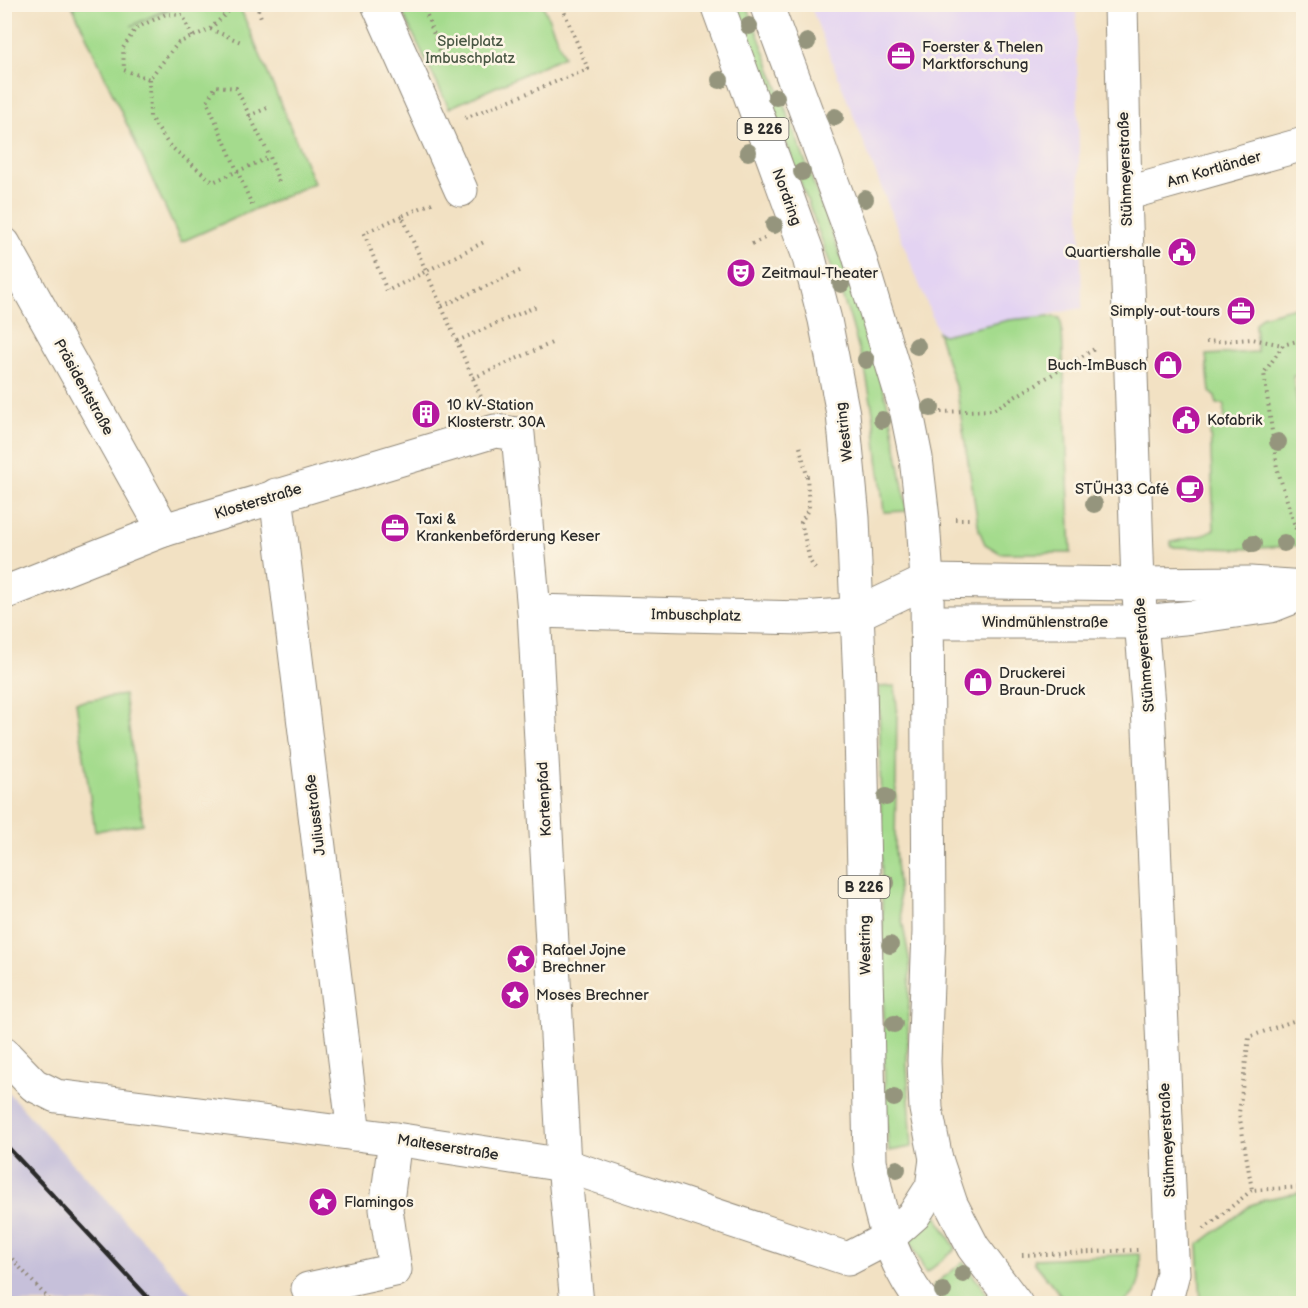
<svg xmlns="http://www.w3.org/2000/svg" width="1308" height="1308" font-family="'Balsamiq Sans',sans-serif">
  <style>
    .built { fill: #e3d3f2 }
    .industrial { fill: #c6c0da }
    .green { fill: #a4db8d; stroke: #68835c; stroke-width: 1.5 }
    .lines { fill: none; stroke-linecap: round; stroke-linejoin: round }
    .minor-casing { stroke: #8e8677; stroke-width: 35 }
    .major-casing { stroke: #8e8677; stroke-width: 35 }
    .path { stroke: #8e8677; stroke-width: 4; stroke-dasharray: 1.5 4.5; stroke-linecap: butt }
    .minor { stroke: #fff; stroke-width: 33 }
    .major { stroke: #fff; stroke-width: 33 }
    .rail { stroke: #2b2b2b; stroke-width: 4.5 }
    .tree { fill: #95957d }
    .labels { text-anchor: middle; stroke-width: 5; stroke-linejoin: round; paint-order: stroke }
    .shield { fill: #fcf5e5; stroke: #6a6863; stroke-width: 1.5 }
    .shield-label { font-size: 14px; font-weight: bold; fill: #2b2b2b }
    .park-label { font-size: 15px; fill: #495744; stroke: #fcf5e5 }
    .poi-label { font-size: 15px; fill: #2b2b2b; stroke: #fcf5e5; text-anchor: start }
    .street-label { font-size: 15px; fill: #2b2b2b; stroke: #fcf5e5 }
  </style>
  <rect width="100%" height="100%" fill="#fcf5e5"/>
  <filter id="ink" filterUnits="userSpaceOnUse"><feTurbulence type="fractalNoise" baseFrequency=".0167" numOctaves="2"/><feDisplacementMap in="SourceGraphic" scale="12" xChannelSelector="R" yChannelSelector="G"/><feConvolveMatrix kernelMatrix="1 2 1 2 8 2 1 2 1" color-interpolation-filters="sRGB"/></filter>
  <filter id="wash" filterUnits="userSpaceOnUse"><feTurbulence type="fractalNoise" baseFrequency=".008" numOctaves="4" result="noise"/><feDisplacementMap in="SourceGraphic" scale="24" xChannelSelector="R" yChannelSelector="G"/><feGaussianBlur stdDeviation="1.35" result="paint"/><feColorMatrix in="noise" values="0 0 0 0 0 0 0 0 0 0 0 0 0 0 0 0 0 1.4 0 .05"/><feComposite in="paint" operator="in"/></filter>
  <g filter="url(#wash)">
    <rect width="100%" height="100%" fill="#f2e1c3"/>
    <!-- built -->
    <path class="built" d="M 810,5 L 1076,5 L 1082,308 L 943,335 L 938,332 Z"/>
    <!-- industrial -->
    <path class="industrial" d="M 5,1089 L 200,1303 L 5,1303 Z"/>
    <!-- green -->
    <g class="green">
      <path d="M 72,5 L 175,5 L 131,26 L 180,5 L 239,5 L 314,183 L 181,242 Z"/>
      <path d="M 399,5 L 543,5 L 564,56 L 449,108 Z"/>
      <path d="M 736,5 L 747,5 L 858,303 L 890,412 L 907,511 L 884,512 L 873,412 L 866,374 L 850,318 Z"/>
      <path d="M 1303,305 L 1303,374 L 1293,376 L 1303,441 L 1303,545 L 1244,549 L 1171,547 L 1171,542 L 1203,535 L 1214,529 L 1210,428 L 1225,427 L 1224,404 L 1217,404 L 1215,396 L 1210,392 L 1206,355 L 1257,352 L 1255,324 L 1262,316 Z"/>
      <path d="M 1048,316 L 1060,318 L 1062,328 L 1071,553 L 1000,553 L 985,544 L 979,530 L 957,392 L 938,332 L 943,335 L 1009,320 Z"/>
      <path d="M 895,686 L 897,708 L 895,848 L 900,909 L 910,963 L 907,1064 L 912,1147 L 889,1151 L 885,1110 L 879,687 Z"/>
      <path d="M 124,695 L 143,824 L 95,831 L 76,702 Z"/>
      <path d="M 1303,1192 L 1303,1298 L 1285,1303 L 1201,1303 L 1198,1245 L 1251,1205 L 1266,1199 Z"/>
      <path d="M 934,1212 L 956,1249 L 926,1273 L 910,1241 Z"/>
      <path d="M 1140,1254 C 1141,1274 1142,1290 1124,1303 L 1067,1303 L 1034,1262 L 1035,1259 Z"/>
      <path d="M 963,1262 L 994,1303 L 945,1303 L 933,1286 Z"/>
    </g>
  </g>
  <g filter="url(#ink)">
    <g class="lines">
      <!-- minor casing -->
      <g class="minor-casing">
        <g id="minor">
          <path d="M 378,4 L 461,190"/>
          <path d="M 1121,4 L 1125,194 L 1138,584 L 1148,705 L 1172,1256 L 1173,1273 L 1165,1304"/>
          <path d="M 1125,194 L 1304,144"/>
          <path d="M 4,244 L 164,530"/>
          <path d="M 276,495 L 354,1134"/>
          <path d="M 927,581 L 1138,584 L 1250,583 L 1304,587"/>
          <path d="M 4,593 L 164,530 L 495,431 L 518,434 L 534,611 L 564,1165 L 577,1304"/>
          <path d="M 534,611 L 802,618 L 857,614"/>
          <path d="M 928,622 L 1142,622 L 1194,617 L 1271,606 L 1304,593"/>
          <path d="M 4,1054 L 34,1085 L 56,1096 L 395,1139 L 564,1165 L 848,1259 L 888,1238"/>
          <path d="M 308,1289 L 395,1270 L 386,1209 L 395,1139"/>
        </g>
      </g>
      <!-- major casing -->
      <g class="major-casing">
        <g id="major">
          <path d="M 717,4 L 808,254 L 825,320 L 843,414 L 853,518 L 860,682 L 870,1160 C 879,1211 890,1262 924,1304"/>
          <path d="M 766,4 L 856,246 L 907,413 L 916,458 L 923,519 L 927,581 L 929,932 L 924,1061 L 926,1109 L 936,1159 L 951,1204 L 973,1247 L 1016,1304"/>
          <path d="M 857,614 L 927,581"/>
          <path d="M 888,1238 L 914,1215 L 932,1187 L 936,1159"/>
        </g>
      </g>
      <!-- path -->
      <g class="path">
        <path d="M 256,4 L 262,20"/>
        <path d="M 423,4 L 442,57"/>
        <path d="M 210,29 L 236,4"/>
        <path d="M 192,37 L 183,15 L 166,14 L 136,28 L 123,48 L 124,70 L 149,79 L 178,43 L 210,29 L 241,42"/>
        <path d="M 149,79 L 150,117 L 169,145 L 213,182 L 270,157 L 280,185"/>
        <path d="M 249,116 L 267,108"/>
        <path d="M 465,118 L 588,69 L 561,4"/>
        <path d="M 432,203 L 402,216 L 482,399"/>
        <path d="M 252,205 L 207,101 L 216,86 L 236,88 L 270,157"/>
        <path d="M 402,216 L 364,233 L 387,291 L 484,242"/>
        <path d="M 752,244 L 767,237"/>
        <path d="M 442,306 L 522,270"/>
        <path d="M 457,341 L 539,305"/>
        <path d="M 1206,342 L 1252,339 L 1283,345"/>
        <path d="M 473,378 L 554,342"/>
        <path d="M 941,412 L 993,410 L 1096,348"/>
        <path d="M 800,447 L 807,476 L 809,476"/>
        <path d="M 807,476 L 809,508 L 801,522 L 810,561 L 817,572"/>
        <path d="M 955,519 L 973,519"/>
        <path d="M 1296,528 L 1304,519"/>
        <path d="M 1303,552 L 1277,468 L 1264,373 L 1283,345 L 1304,339"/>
        <path d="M 1304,1017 L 1249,1037 L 1239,1113 L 1252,1190 L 1304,1187"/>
        <path d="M 1204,1229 L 1252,1190"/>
        <path d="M 4,1250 L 53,1304"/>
        <path d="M 1022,1255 L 1138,1250"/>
      </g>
      <!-- minor -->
      <use href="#minor" class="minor"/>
      <!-- major -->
      <use href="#major" class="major"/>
      <!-- rail -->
      <path class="rail" d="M 4,1143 L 154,1304"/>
    </g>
    <!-- trees -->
    <g class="tree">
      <circle cx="749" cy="26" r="9"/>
      <circle cx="807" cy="42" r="9"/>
      <circle cx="720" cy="80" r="9"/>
      <circle cx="776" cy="97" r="9"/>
      <circle cx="835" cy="117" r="9"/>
      <circle cx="748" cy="152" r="9"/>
      <circle cx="802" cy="172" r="9"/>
      <circle cx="865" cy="199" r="9"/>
      <circle cx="774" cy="225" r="9"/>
      <circle cx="841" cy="284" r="9"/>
      <circle cx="917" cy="346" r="9"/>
      <circle cx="866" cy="360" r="9"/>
      <circle cx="931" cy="408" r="9"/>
      <circle cx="882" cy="420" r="9"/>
      <circle cx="1278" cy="442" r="9"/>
      <circle cx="1094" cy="504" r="9"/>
      <circle cx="1284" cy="543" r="9"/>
      <circle cx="1253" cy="544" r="9"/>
      <circle cx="886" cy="797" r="9"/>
      <circle cx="886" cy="883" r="9"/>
      <circle cx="890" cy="945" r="9"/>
      <circle cx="894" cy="1024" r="9"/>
      <circle cx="894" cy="1098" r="9"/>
      <circle cx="897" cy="1169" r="9"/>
      <circle cx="963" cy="1274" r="9"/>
      <circle cx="943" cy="1291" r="9"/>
    </g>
  </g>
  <!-- icons -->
  <defs>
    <g id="office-disc" transform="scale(1.5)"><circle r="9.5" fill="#b5179e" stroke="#fcf5e5"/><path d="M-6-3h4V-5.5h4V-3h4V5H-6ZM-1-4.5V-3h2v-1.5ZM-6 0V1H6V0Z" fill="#fff"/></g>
    <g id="civic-disc" transform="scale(1.5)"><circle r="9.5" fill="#b5179e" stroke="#fcf5e5"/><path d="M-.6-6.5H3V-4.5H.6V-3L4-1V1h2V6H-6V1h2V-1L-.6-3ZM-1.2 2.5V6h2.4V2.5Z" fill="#fff"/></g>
    <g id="theatre-disc" transform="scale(1.5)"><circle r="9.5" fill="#b5179e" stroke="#fcf5e5"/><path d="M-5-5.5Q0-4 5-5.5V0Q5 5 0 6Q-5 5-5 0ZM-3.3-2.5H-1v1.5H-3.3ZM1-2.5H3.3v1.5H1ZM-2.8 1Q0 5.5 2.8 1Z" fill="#fff"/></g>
    <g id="shop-disc" transform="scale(1.5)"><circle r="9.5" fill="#b5179e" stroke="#fcf5e5"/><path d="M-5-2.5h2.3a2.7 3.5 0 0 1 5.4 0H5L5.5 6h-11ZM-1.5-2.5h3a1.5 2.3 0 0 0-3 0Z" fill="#fff"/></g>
    <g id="building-disc" transform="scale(1.5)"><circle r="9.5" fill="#b5179e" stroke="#fcf5e5"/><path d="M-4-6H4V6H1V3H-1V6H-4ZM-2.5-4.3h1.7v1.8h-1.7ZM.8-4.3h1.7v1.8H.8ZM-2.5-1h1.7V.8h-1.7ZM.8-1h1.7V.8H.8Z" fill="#fff"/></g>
    <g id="cafe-disc" transform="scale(1.5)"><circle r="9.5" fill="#b5179e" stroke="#fcf5e5"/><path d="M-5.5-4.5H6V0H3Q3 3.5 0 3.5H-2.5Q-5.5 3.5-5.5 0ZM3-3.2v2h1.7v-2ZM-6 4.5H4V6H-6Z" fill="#fff"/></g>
    <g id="sight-disc" transform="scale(1.5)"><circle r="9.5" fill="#b5179e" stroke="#fcf5e5"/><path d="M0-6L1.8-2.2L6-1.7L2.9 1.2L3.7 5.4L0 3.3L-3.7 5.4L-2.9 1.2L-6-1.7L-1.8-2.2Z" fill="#fff"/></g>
  </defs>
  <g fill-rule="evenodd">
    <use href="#office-disc" x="901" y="56"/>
    <use href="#civic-disc" x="1182" y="252"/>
    <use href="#theatre-disc" x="741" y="273"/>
    <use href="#office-disc" x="1241" y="311"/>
    <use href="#shop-disc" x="1168" y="365"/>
    <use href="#building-disc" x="426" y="414"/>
    <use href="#civic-disc" x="1186" y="420"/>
    <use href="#cafe-disc" x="1190" y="489"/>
    <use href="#office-disc" x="395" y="528"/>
    <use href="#shop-disc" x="978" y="682"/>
    <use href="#sight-disc" x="521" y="959"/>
    <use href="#sight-disc" x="515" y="995"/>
    <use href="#sight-disc" x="323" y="1202"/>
  </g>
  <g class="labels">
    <!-- shield labels -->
    <g class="shield">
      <rect x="737.5" y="118" width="51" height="22" rx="4.5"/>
      <rect x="838.5" y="876" width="51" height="22" rx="4.5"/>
    </g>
    <g class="shield-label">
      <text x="763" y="134">B 226</text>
      <text x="864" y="892">B 226</text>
    </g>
    <!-- park labels -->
    <g class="park-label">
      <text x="470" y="46">Spielplatz<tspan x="470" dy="17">Imbuschplatz</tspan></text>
    </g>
    <!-- poi labels -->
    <g class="poi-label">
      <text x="922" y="52">Foerster &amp; Thelen<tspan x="922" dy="17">Marktforschung</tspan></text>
      <text x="1161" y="257" text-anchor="end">Quartiershalle</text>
      <text x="762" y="278">Zeitmaul-Theater</text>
      <text x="1220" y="316" text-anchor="end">Simply-out-tours</text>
      <text x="1147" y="370" text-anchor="end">Buch-ImBusch</text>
      <text x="447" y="410">10 kV-Station<tspan x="447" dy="17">Klosterstr. 30A</tspan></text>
      <text x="1207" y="425">Kofabrik</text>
      <text x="1169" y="494" text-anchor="end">STÜH33 Café</text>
      <text x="416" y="524">Taxi &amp;<tspan x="416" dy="17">Krankenbeförderung Keser</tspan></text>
      <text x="999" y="678">Druckerei<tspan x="999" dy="17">Braun-Druck</tspan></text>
      <text x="542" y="955">Rafael Jojne<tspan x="542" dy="17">Brechner</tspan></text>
      <text x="536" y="1000">Moses Brechner</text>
      <text x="344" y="1207">Flamingos</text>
    </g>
    <!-- street labels -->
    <g class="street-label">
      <text transform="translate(1125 169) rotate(-92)" y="5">Stühmeyerstraße</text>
      <text transform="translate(1214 169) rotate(-16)" y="5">Am Kortländer</text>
      <text transform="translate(787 197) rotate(70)" y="5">Nordring</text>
      <text transform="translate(84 387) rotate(61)" y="5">Präsidentstraße</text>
      <text transform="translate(844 432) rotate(-97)" y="5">Westring</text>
      <text transform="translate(258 501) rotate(-17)" y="5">Klosterstraße</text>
      <text transform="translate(696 615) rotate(1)" y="5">Imbuschplatz</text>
      <text x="1045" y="627">Windmühlenstraße</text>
      <text transform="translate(1144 655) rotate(-95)" y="5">Stühmeyerstraße</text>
      <text transform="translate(544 799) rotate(-93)" y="5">Kortenpfad</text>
      <text transform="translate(315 815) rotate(-97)" y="5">Juliusstraße</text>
      <text transform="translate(865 945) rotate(-91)" y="5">Westring</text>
      <text transform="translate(1167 1140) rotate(-93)" y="5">Stühmeyerstraße</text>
      <text transform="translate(448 1147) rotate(9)" y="5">Malteserstraße</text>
    </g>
  </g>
  <!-- margin -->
  <rect width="1308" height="1308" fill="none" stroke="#fcf5e5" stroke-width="24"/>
</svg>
